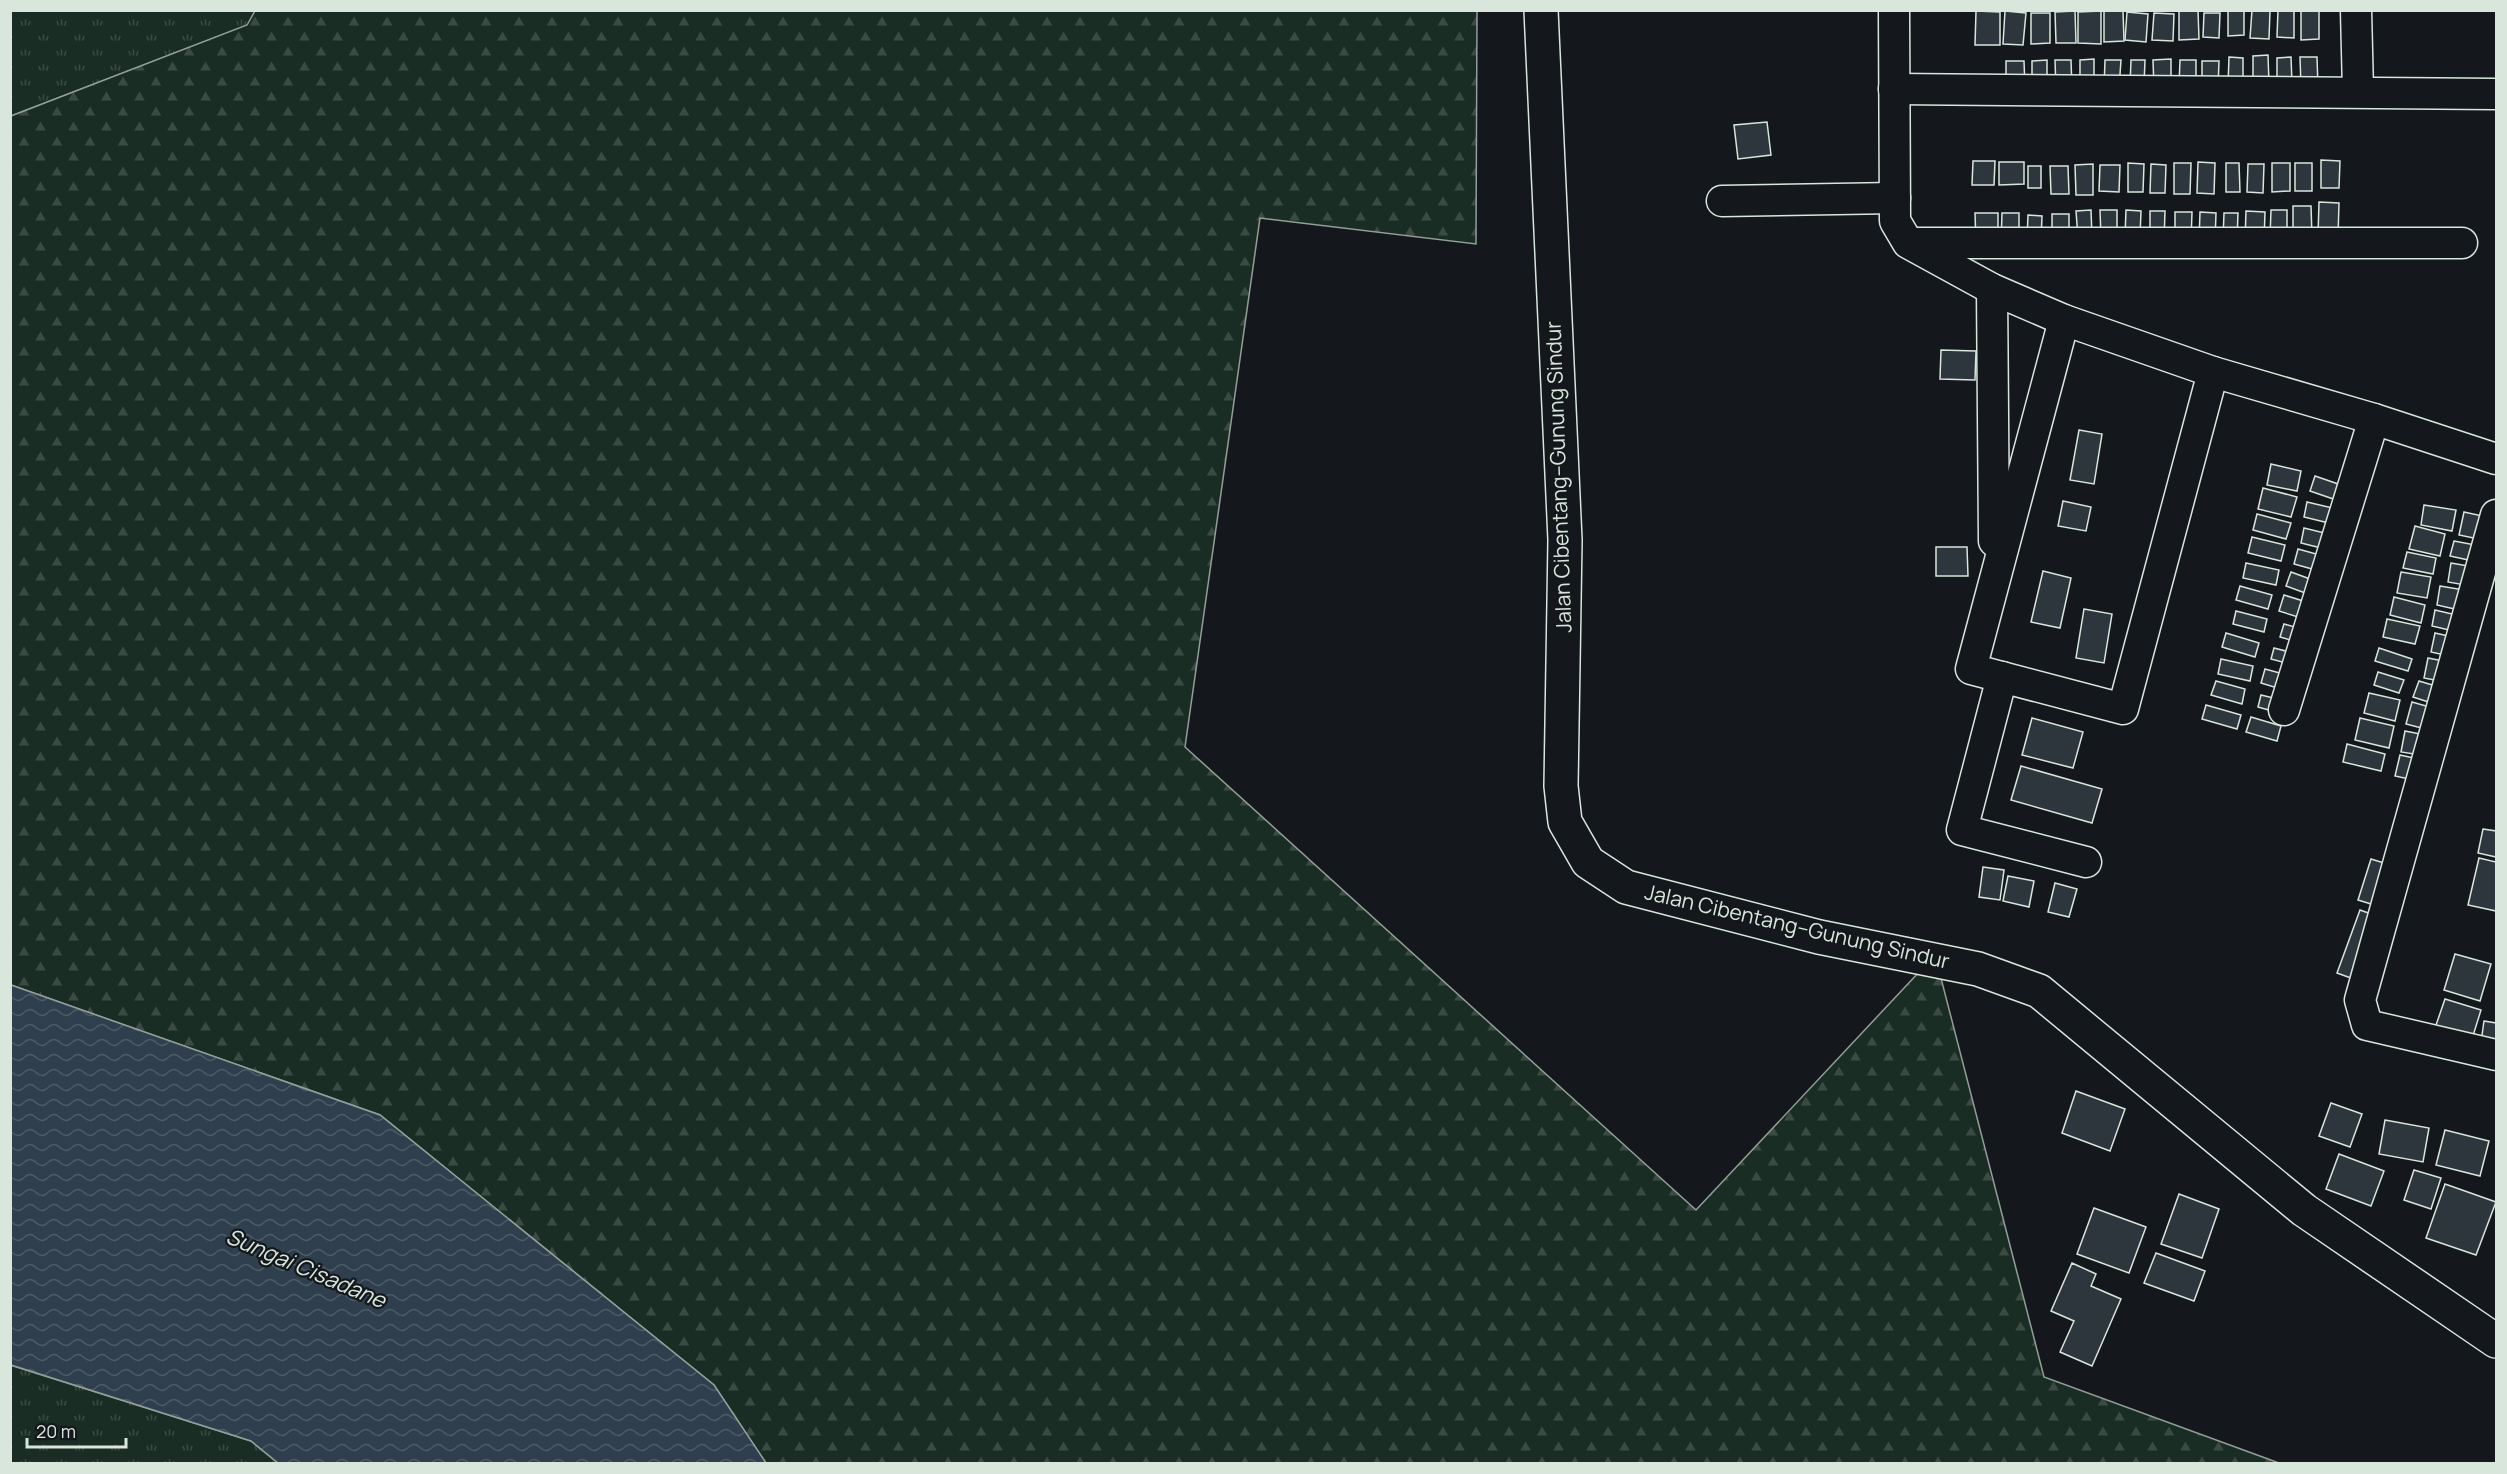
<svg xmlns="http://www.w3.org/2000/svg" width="2507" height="1474" font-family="Manrope,sans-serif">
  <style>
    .grass { fill: url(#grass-tufts); stroke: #939e99; stroke-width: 1.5 }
    .forest { fill: url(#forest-firs); stroke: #939e99; stroke-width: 1.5 }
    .water { fill: url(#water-waves); stroke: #939e99; stroke-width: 1.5 }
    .building { fill: #2c363c; stroke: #d8e6dc; stroke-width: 1.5 }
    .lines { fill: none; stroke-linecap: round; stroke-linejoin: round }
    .street-casing { stroke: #d8e6dc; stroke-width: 33 }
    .secondary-casing { stroke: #d8e6dc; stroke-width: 36 }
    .street { stroke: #14181c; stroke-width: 30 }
    .secondary { stroke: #14181c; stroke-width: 33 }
    .labels { text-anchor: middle; stroke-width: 4.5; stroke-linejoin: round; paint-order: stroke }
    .street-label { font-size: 21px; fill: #d8e6dc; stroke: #14181c }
    .water-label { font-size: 22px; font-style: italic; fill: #d8e6dc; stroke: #14181c }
  </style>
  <defs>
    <pattern id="grass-tufts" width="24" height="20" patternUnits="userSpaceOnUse" patternTransform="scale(1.5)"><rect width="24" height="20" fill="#1a2d24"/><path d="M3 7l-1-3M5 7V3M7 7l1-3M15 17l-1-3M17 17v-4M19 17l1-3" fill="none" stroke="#3b4b43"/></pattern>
    <pattern id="forest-firs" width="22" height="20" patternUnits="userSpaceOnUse" patternTransform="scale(1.5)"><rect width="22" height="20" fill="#1a2d24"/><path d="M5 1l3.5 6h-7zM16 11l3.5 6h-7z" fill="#3b4b43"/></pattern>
    <pattern id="water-waves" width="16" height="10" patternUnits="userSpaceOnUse" patternTransform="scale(1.5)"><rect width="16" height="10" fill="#2f3f4d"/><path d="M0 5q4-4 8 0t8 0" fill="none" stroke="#4c5b66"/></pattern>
  </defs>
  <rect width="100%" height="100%" fill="#14181c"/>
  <!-- grass -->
  <g class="grass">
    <path d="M 11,11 L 255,11 L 248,25 L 11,116 Z"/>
    <path d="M 10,1365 L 251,1441 L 278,1463 L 11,1463 Z"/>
  </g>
  <!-- forest -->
  <path class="forest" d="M 255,11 L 1477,11 L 1476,244 L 1260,218 L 1185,747 L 1696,1210 L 1935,955 L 2044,1377 L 2279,1463 L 766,1463 L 714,1385 L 380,1115 L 11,985 L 11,116 L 247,25 Z"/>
  <!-- water -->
  <path class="water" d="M 11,985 L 380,1115 L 714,1385 L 766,1463 L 278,1463 L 251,1441 L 11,1365 Z"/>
  <!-- building -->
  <g class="building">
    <path d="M 2198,10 L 2199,39 L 2179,40 L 2179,11 Z"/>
    <path d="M 2228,10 L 2244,10 L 2244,35 L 2228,36 Z"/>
    <path d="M 2252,10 L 2270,11 L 2269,39 L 2250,38 Z"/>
    <path d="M 2278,10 L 2294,10 L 2294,38 L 2277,37 Z"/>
    <path d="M 2301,10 L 2319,10 L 2319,39 L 2301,40 Z"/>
    <path d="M 1976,11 L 2000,12 L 2000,45 L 1975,45 Z"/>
    <path d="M 2005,11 L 2026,13 L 2023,45 L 2003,44 Z"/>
    <path d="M 2075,11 L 2076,43 L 2056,43 L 2055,12 Z"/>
    <path d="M 2101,11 L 2101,44 L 2078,43 L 2078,12 Z"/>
    <path d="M 2104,11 L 2123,11 L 2124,41 L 2104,42 Z"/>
    <path d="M 2127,12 L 2148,14 L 2146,42 L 2125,40 Z"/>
    <path d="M 2031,13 L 2050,13 L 2050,43 L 2031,44 Z"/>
    <path d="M 2154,13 L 2174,14 L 2173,41 L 2152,40 Z"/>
    <path d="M 2204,13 L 2220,13 L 2219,38 L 2203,37 Z"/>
    <path d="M 2268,55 L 2269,84 L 2253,84 L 2253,56 Z"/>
    <path d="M 2229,57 L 2243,58 L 2243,87 L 2228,86 Z"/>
    <path d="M 2291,57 L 2292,84 L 2277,84 L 2277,58 Z"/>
    <path d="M 2300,57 L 2317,57 L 2318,87 L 2301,87 Z"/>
    <path d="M 2094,59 L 2094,91 L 2080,91 L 2080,60 Z"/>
    <path d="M 2171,59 L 2171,89 L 2154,89 L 2153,60 Z"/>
    <path d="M 2047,60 L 2047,88 L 2032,88 L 2032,61 Z"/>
    <path d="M 2055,60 L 2071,60 L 2072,89 L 2056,89 Z"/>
    <path d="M 2105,60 L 2121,60 L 2119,89 L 2104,89 Z"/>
    <path d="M 2131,60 L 2145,60 L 2144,85 L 2130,85 Z"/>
    <path d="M 2180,60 L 2196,60 L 2196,85 L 2179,85 Z"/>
    <path d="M 2006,61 L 2024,61 L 2025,88 L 2006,89 Z"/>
    <path d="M 2202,61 L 2219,61 L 2218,88 L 2202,88 Z"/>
    <path d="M 1767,122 L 1771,155 L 1738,159 L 1734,125 Z"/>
    <path d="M 2321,160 L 2340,161 L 2339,188 L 2321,188 Z"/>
    <path d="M 1973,161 L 1995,161 L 1994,185 L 1972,185 Z"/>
    <path d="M 1999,162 L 2024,162 L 2024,184 L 1999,185 Z"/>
    <path d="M 2198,162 L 2215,163 L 2214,194 L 2197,193 Z"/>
    <path d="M 2128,163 L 2144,164 L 2143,192 L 2128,192 Z"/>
    <path d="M 2174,163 L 2191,163 L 2190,194 L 2174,194 Z"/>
    <path d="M 2226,163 L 2239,163 L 2240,192 L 2226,192 Z"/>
    <path d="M 2272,163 L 2290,163 L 2290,191 L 2272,192 Z"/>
    <rect x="2295" y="163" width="17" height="28"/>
    <path d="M 2093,164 L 2093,195 L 2076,195 L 2075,165 Z"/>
    <path d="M 2151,164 L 2166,165 L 2165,193 L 2150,193 Z"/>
    <path d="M 2248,164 L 2264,164 L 2263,193 L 2247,192 Z"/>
    <path d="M 2100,165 L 2120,165 L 2119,192 L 2099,191 Z"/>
    <rect x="2028" y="166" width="13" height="22"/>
    <path d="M 2050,166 L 2068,166 L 2069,194 L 2051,194 Z"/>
    <path d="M 2319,202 L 2339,203 L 2338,237 L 2318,236 Z"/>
    <path d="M 2293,206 L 2311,206 L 2312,237 L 2293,237 Z"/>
    <path d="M 2091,210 L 2092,237 L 2078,238 L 2076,211 Z"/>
    <path d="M 2100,210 L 2117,210 L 2117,239 L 2101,238 Z"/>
    <path d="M 2126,210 L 2141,211 L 2140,237 L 2125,236 Z"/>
    <path d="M 2271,210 L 2287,210 L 2287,237 L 2270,237 Z"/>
    <path d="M 2150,211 L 2165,211 L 2164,242 L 2150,242 Z"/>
    <path d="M 2246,211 L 2265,212 L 2264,242 L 2245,241 Z"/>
    <path d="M 2175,212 L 2192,212 L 2191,241 L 2175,240 Z"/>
    <path d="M 2200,212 L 2216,213 L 2215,242 L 2199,241 Z"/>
    <path d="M 1975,213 L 1998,213 L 1998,243 L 1976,243 Z"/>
    <path d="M 2002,213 L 2019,213 L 2019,243 L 2001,243 Z"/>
    <path d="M 2224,213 L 2238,213 L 2237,240 L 2223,239 Z"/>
    <path d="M 2052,214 L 2069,214 L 2069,240 L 2052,239 Z"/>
    <path d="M 2028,215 L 2042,216 L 2041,240 L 2027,239 Z"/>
    <path d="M 1941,350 L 1976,351 L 1975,380 L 1940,379 Z"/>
    <path d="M 2079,430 L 2102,434 L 2094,484 L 2070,480 Z"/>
    <path d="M 2271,464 L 2301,471 L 2297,491 L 2267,485 Z"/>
    <path d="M 2315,476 L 2347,487 L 2342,502 L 2310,491 Z"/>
    <path d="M 2263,488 L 2297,497 L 2291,517 L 2258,509 Z"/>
    <path d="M 2063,501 L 2091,507 L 2086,531 L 2058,526 Z"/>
    <path d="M 2307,502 L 2341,510 L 2337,525 L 2304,517 Z"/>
    <path d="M 2424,505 L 2456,510 L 2452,531 L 2421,525 Z"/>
    <path d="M 2464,512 L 2496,519 L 2493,542 L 2459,535 Z"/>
    <path d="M 2257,514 L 2291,523 L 2286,539 L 2253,530 Z"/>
    <path d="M 2415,526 L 2445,534 L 2440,556 L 2409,549 Z"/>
    <path d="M 2304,528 L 2333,535 L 2329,550 L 2301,543 Z"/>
    <path d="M 2252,537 L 2285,545 L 2281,561 L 2248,553 Z"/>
    <path d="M 2454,541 L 2486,547 L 2482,563 L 2450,556 Z"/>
    <path d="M 1936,547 L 1967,547 L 1968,576 L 1936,576 Z"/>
    <path d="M 2298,549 L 2327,557 L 2323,572 L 2294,564 Z"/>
    <path d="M 2407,552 L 2436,558 L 2433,574 L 2403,568 Z"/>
    <path d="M 2246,563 L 2279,570 L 2276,585 L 2243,578 Z"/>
    <path d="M 2451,563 L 2480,568 L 2476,587 L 2448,582 Z"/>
    <path d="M 2043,571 L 2071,578 L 2060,628 L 2031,622 Z"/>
    <path d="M 2291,572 L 2321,583 L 2316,597 L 2286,586 Z"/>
    <path d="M 2401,572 L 2431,577 L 2427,598 L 2397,593 Z"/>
    <path d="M 2240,586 L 2272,595 L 2268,609 L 2236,600 Z"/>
    <path d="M 2440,586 L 2476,592 L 2472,613 L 2437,605 Z"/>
    <path d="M 2284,595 L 2316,605 L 2311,621 L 2279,611 Z"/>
    <path d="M 2394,597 L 2425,605 L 2421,623 L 2390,615 Z"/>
    <path d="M 2084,609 L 2112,614 L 2104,663 L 2076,658 Z"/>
    <path d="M 2435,610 L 2469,618 L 2466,634 L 2432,626 Z"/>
    <path d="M 2236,611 L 2267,619 L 2264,632 L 2233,624 Z"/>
    <path d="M 2387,619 L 2420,626 L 2415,644 L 2383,637 Z"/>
    <path d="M 2284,624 L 2312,632 L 2308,645 L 2280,637 Z"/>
    <path d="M 2226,633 L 2259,643 L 2255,657 L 2222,647 Z"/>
    <path d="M 2435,633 L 2462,639 L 2458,658 L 2431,652 Z"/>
    <path d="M 2274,648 L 2301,655 L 2298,666 L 2271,659 Z"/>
    <path d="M 2379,648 L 2412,659 L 2408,671 L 2375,661 Z"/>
    <path d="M 2428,658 L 2464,665 L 2460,685 L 2424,678 Z"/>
    <path d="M 2221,659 L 2253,666 L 2250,681 L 2218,674 Z"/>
    <path d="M 2265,669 L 2298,678 L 2294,693 L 2261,683 Z"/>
    <path d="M 2378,672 L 2404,680 L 2399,693 L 2374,685 Z"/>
    <path d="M 2216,681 L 2245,689 L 2242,704 L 2211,695 Z"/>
    <path d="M 2419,681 L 2449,690 L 2444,707 L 2413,697 Z"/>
    <path d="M 2369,693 L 2400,700 L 2395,721 L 2364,713 Z"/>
    <path d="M 2261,695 L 2290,702 L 2286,715 L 2258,707 Z"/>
    <path d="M 2412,702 L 2447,712 L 2441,733 L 2406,724 Z"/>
    <path d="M 2206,705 L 2241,715 L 2237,729 L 2202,719 Z"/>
    <path d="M 2251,717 L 2281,726 L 2277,741 L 2246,732 Z"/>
    <path d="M 2032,718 L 2083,732 L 2073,768 L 2022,755 Z"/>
    <path d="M 2360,718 L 2394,726 L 2389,748 L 2355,740 Z"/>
    <path d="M 2405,731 L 2436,737 L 2433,757 L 2401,752 Z"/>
    <path d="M 2347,744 L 2385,754 L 2381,771 L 2343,762 Z"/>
    <path d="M 2400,755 L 2437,763 L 2432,784 L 2395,776 Z"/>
    <path d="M 2021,766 L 2102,789 L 2092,823 L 2011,800 Z"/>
    <path d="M 2483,829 L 2496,831 L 2496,857 L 2478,853 Z"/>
    <path d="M 2479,858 L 2496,862 L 2496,911 L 2468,905 Z"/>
    <path d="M 2371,859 L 2410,871 L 2397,912 L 2358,900 Z"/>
    <path d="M 1983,867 L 2004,870 L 2000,900 L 1979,897 Z"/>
    <path d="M 2008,876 L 2034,881 L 2029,907 L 2003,901 Z"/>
    <path d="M 2055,883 L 2077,889 L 2069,917 L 2048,912 Z"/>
    <path d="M 2360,910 L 2396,923 L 2373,986 L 2337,973 Z"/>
    <path d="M 2455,954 L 2491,964 L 2480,1001 L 2444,990 Z"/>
    <path d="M 2445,999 L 2481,1010 L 2472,1039 L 2435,1028 Z"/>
    <path d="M 2484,1021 L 2496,1023 L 2496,1044 L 2481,1042 Z"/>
    <path d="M 2076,1091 L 2125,1109 L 2110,1151 L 2062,1133 Z"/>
    <path d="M 2331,1103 L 2362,1114 L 2350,1147 L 2319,1136 Z"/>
    <path d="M 2385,1120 L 2429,1128 L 2423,1162 L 2379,1154 Z"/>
    <path d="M 2445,1130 L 2489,1141 L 2480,1176 L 2436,1165 Z"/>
    <path d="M 2339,1154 L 2384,1171 L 2371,1206 L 2326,1189 Z"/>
    <path d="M 2414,1170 L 2441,1178 L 2431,1209 L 2404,1200 Z"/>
    <path d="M 2445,1184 L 2496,1202 L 2476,1255 L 2426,1238 Z"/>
    <path d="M 2179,1194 L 2219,1209 L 2202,1258 L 2161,1244 Z"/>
    <path d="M 2094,1208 L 2146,1227 L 2129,1273 L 2077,1254 Z"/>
    <path d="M 2156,1253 L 2205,1271 L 2194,1301 L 2144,1283 Z"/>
    <path d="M 2072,1263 L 2096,1274 L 2091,1286 L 2121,1299 L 2092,1366 L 2060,1352 L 2074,1321 L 2051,1311 Z"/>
  </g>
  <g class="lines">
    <!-- street casing -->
    <g class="street-casing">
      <g id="street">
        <path d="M 1894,10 L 1895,221 L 1908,243 L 1992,289 L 2064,320 L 2213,372 L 2374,419 L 2496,459"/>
        <path d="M 2356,10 L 2358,92"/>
        <path d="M 1894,89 L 2496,94"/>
        <path d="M 1722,201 L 1895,198"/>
        <path d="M 1911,243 L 2462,243"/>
        <path d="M 1992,289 L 1994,541"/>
        <path d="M 2064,320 L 1971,669 L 2123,709 L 2213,372"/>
        <path d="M 2496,515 L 2360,1000 L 2367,1025 L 2496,1055"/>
        <path d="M 2002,677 L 1962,830 L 2086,862"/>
        <path d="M 2284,710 L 2374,419"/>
      </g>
    </g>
    <!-- secondary casing -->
    <g class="secondary-casing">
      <path id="secondary" d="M 1541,10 L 1565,540 L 1561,786 L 1565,822 L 1588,862 L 1626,887 L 1819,937 L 1978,969 L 2039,991 L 2304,1210 L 2496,1341"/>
    </g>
    <!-- street -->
    <use href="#street" class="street"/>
    <!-- secondary -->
    <use href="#secondary" class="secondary"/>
  </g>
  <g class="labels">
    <!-- street labels -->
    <g class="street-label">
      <text transform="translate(1559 477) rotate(-92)" y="7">Jalan Cibentang–Gunung Sindur</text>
      <text transform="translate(1797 927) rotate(13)" y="7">Jalan Cibentang–Gunung Sindur</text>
    </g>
    <!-- water labels -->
    <g class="water-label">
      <text transform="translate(306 1268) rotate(23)" y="8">Sungai Cisadane</text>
    </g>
  </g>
  <!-- border -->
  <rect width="2507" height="1474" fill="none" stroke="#d8e6dc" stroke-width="24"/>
  <!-- scale -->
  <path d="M27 1438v9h99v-9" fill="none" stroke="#d8e6dc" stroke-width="3"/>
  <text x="36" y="1438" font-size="18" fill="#d8e6dc" stroke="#14181c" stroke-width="4.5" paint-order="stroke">20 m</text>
</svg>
